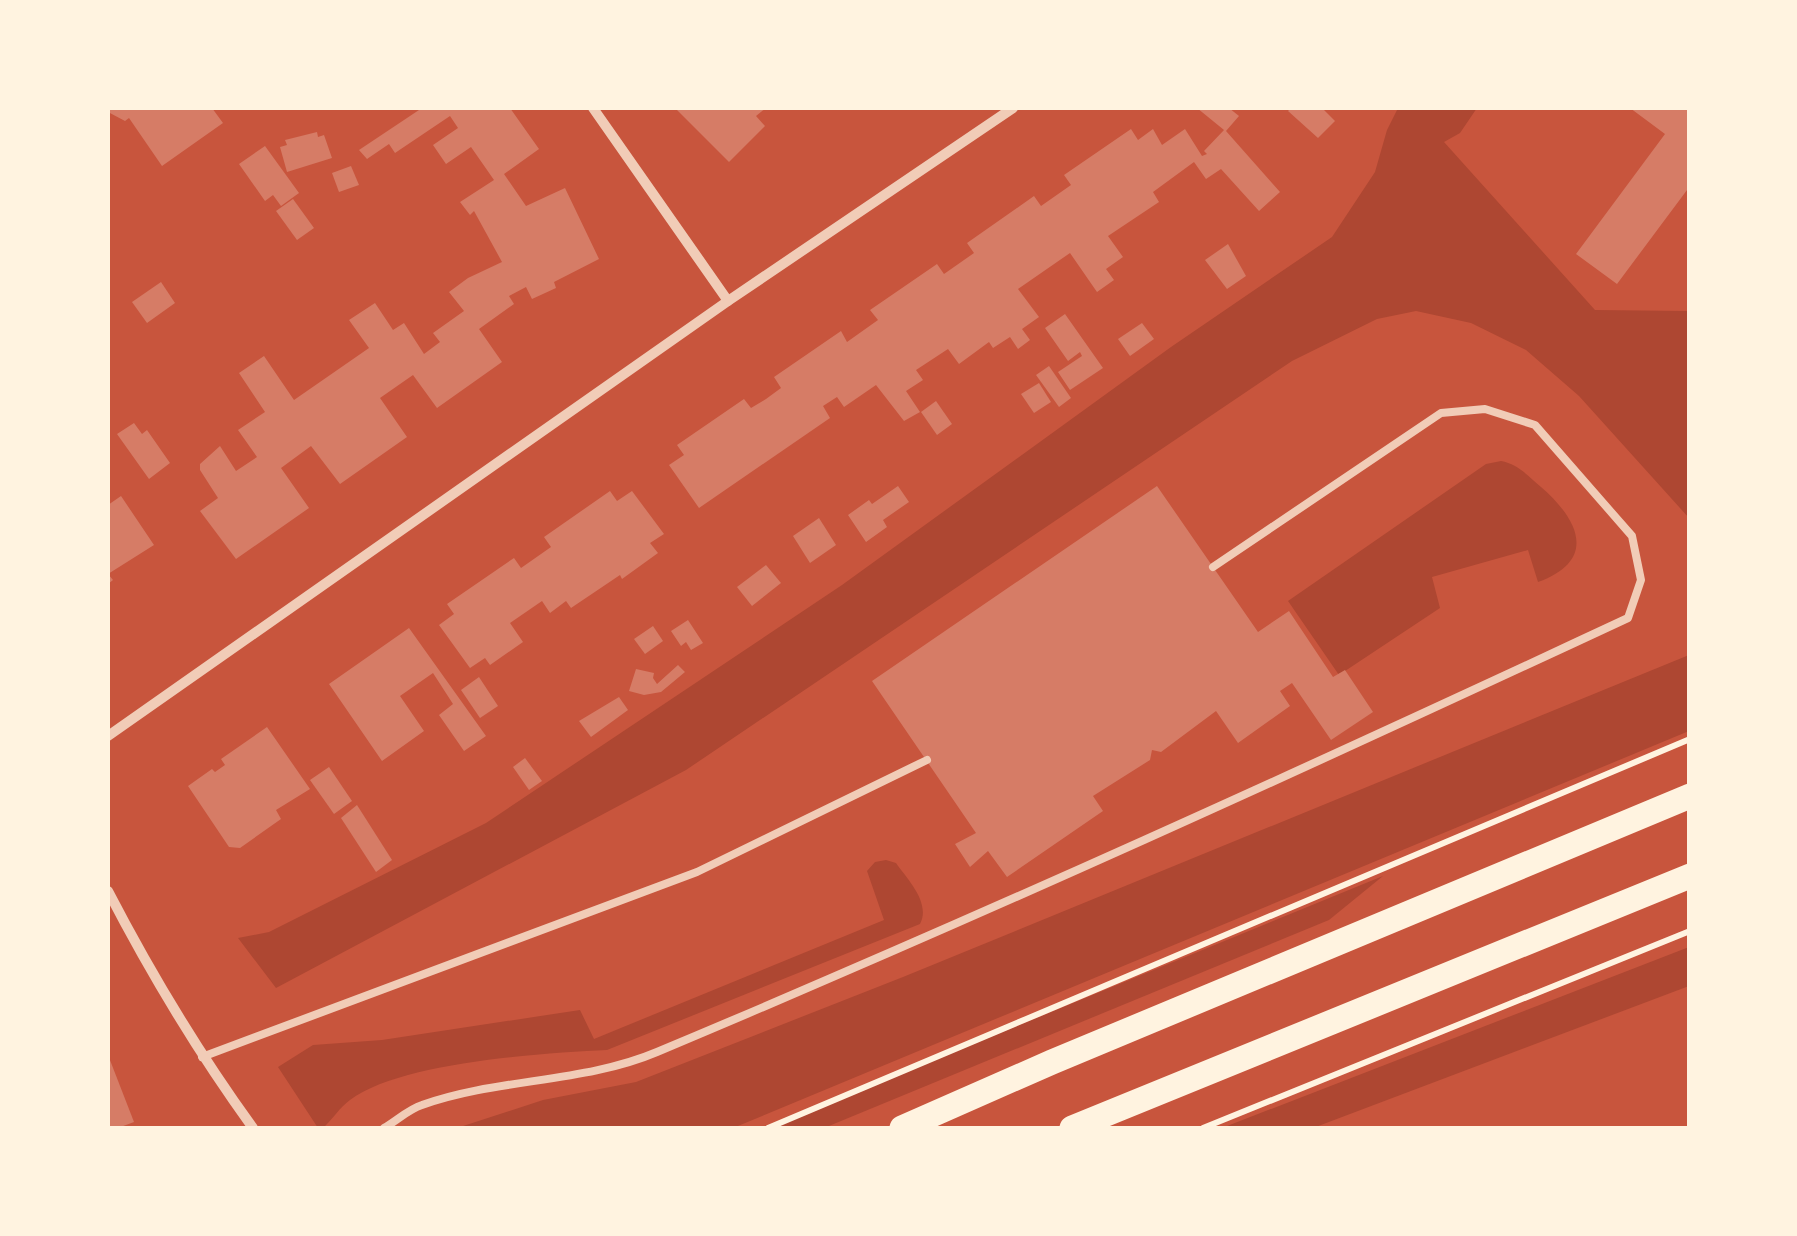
<svg xmlns="http://www.w3.org/2000/svg" width="1797" height="1236" font-family="Figtree,sans-serif">
  <style>
    .green { fill: #ae4732 }
    .building { fill: #d67c66 }
    .lines { fill: none; stroke-linecap: round; stroke-linejoin: round }
    .path { stroke: #fff3e0; stroke-width: 6 }
    .service { stroke: #f1ccb7; stroke-width: 8 }
    .minor { stroke: #f1ccb7; stroke-width: 10 }
    .primary { stroke: #fff3e0; stroke-width: 25 }
  </style>
  <rect width="100%" height="100%" fill="#c8553d"/>
  <!-- green -->
  <g class="green">
    <path d="M 1398,108 L 1477,108 L 1460,133 L 1444,142 L 1595,310 L 1689,311 L 1689,518 L 1579,396 L 1526,350 L 1471,323 L 1416,311 L 1377,319 L 1292,361 L 686,770 L 276,988 L 238,938 L 269,932 L 486,823 L 842,585 L 1171,347 L 1332,237 L 1375,172 L 1387,130 Z"/>
    <path d="M 1501,461 C 1518,464 1528,476 1541,487 C 1579,520 1598,560 1538,582 L 1528,550 L 1432,577 L 1440,608 L 1339,675 L 1288,601 L 1486,464 Z"/>
    <path d="M 1689,655 L 1689,731 L 733,1128 L 457,1128 L 543,1100 L 636,1082 L 903,977 Z"/>
    <path d="M 886,860 L 896,863 C 908,880 931,903 920,924 L 607,1050 C 543,1053 400,1062 350,1100 C 340,1107 332,1120 323,1128 L 318,1128 L 278,1067 L 313,1045 L 382,1040 L 580,1010 L 594,1039 L 884,920 L 867,871 L 875,862 Z"/>
    <path d="M 1383,876 L 1329,920 L 824,1128 L 768,1128 Z"/>
    <path d="M 1689,947 L 1689,986 L 1313,1128 L 1222,1128 Z"/>
  </g>
  <!-- building -->
  <g class="building">
    <path d="M 108,108 L 212,108 L 223,123 L 162,166 L 129,118 L 125,121 L 108,112 Z"/>
    <path d="M 422,108 L 510,108 L 539,149 L 504,174 L 526,206 L 565,188 L 599,259 L 554,282 L 556,288 L 532,299 L 526,287 L 509,296 L 514,304 L 479,329 L 502,362 L 437,408 L 413,375 L 380,398 L 407,437 L 340,484 L 311,446 L 281,468 L 309,508 L 236,559 L 200,511 L 218,498 L 200,470 L 200,464 L 220,446 L 236,471 L 257,457 L 238,430 L 265,412 L 239,373 L 264,356 L 294,400 L 369,348 L 349,320 L 375,303 L 393,330 L 404,323 L 424,354 L 440,342 L 433,333 L 464,311 L 449,292 L 468,278 L 502,262 L 474,211 L 470,215 L 460,202 L 494,180 L 471,147 L 446,164 L 433,145 L 458,128 L 450,116 L 395,153 L 389,144 L 367,159 L 359,150 Z"/>
    <path d="M 675,108 L 766,108 L 756,116 L 765,126 L 729,162 Z"/>
    <path d="M 1197,108 L 1229,108 L 1239,116 L 1226,131 L 1280,192 L 1259,211 L 1221,169 L 1206,179 L 1194,162 L 1153,192 L 1159,202 L 1108,236 L 1123,257 L 1106,269 L 1114,280 L 1097,292 L 1070,253 L 1018,289 L 1039,317 L 1022,329 L 1030,340 L 1018,349 L 1010,337 L 993,348 L 989,342 L 959,364 L 948,349 L 916,370 L 923,380 L 906,391 L 920,412 L 904,421 L 876,385 L 844,407 L 837,397 L 823,406 L 830,418 L 699,508 L 669,465 L 684,455 L 677,445 L 744,399 L 751,408 L 766,399 L 781,388 L 774,377 L 841,331 L 847,342 L 878,320 L 870,310 L 937,264 L 944,274 L 974,253 L 967,243 L 1034,196 L 1041,206 L 1071,185 L 1064,175 L 1131,129 L 1138,140 L 1153,129 L 1162,145 L 1185,129 L 1202,156 L 1207,154 L 1204,151 L 1224,130 Z"/>
    <path d="M 1291,108 L 1322,108 L 1335,121 L 1318,138 L 1288,111 Z"/>
    <path d="M 1630,108 L 1690,108 L 1690,186 L 1617,284 L 1576,254 L 1665,134 Z"/>
    <path d="M 317,132 L 318,137 L 324,135 L 332,158 L 287,172 L 280,147 L 287,145 L 285,140 Z"/>
    <path d="M 265,146 L 299,193 L 281,206 L 273,195 L 265,201 L 239,164 Z"/>
    <path d="M 351,166 L 359,185 L 339,192 L 332,173 Z"/>
    <path d="M 293,199 L 314,228 L 297,240 L 276,211 Z"/>
    <path d="M 1228,244 L 1246,276 L 1227,289 L 1205,260 Z"/>
    <path d="M 161,282 L 175,303 L 147,323 L 132,302 Z"/>
    <path d="M 1065,314 L 1103,368 L 1070,390 L 1058,372 L 1082,356 L 1080,352 L 1068,361 L 1045,328 Z"/>
    <path d="M 1142,323 L 1154,339 L 1130,356 L 1118,339 Z"/>
    <path d="M 1049,366 L 1071,398 L 1059,407 L 1036,375 Z"/>
    <path d="M 1039,383 L 1051,402 L 1034,413 L 1021,394 Z"/>
    <path d="M 936,401 L 952,424 L 937,435 L 921,412 Z"/>
    <path d="M 134,423 L 142,434 L 147,430 L 170,463 L 149,479 L 117,434 Z"/>
    <path d="M 898,486 L 909,502 L 883,520 L 887,527 L 866,542 L 848,515 L 869,500 L 872,504 Z"/>
    <path d="M 1157,486 L 1258,632 L 1289,611 L 1333,677 L 1345,670 L 1373,712 L 1331,740 L 1292,683 L 1280,691 L 1290,706 L 1238,743 L 1216,711 L 1161,752 L 1152,750 L 1150,760 L 1093,796 L 1103,811 L 1007,877 L 988,851 L 970,867 L 955,844 L 976,833 L 872,681 Z"/>
    <path d="M 610,491 L 617,501 L 632,491 L 664,534 L 650,543 L 658,553 L 622,579 L 620,575 L 571,608 L 566,601 L 550,613 L 542,601 L 510,623 L 523,642 L 490,665 L 485,658 L 470,668 L 439,625 L 454,614 L 447,604 L 514,558 L 521,568 L 551,547 L 544,537 Z"/>
    <path d="M 121,496 L 154,545 L 108,574 L 113,580 L 108,584 L 108,505 Z"/>
    <path d="M 819,518 L 836,545 L 810,563 L 793,536 Z"/>
    <path d="M 766,565 L 781,583 L 752,606 L 737,587 Z"/>
    <path d="M 688,620 L 703,643 L 691,650 L 686,642 L 681,646 L 671,631 Z"/>
    <path d="M 653,626 L 663,641 L 645,654 L 634,639 Z"/>
    <path d="M 409,628 L 486,736 L 464,751 L 439,715 L 453,704 L 433,673 L 400,696 L 424,731 L 382,761 L 329,684 Z"/>
    <path d="M 678,665 L 685,672 L 661,692 L 644,695 L 629,691 L 636,669 L 654,673 L 653,678 L 657,684 Z"/>
    <path d="M 479,677 L 498,706 L 480,718 L 461,690 Z"/>
    <path d="M 619,697 L 628,710 L 591,737 L 579,721 Z"/>
    <path d="M 267,727 L 310,789 L 276,810 L 281,819 L 240,848 L 229,847 L 188,786 L 212,769 L 215,772 L 225,765 L 221,759 Z"/>
    <path d="M 525,758 L 542,781 L 529,790 L 513,767 Z"/>
    <path d="M 329,767 L 352,801 L 334,814 L 310,780 Z"/>
    <path d="M 357,805 L 392,860 L 376,872 L 341,818 Z"/>
    <path d="M 108,1055 L 134,1122 L 118,1128 L 108,1128 Z"/>
  </g>
  <g class="lines">
    <!-- path -->
    <g class="path">
      <path d="M 768,1128 L 1690,739"/>
      <path d="M 1203,1128 L 1690,931"/>
    </g>
    <!-- service -->
    <g class="service">
      <path d="M 202,1057 L 697,872 L 927,760"/>
      <path d="M 384,1128 C 396,1121 409,1109 422,1105 C 498,1078 584,1083 657,1052 C 984,915 1306,768 1628,618 L 1641,580 L 1632,536 L 1535,425 L 1485,409 L 1441,413 L 1213,567"/>
    </g>
    <!-- minor -->
    <g class="minor">
      <path d="M 593,108 L 728,301"/>
      <path d="M 108,736 L 728,301 L 1013,108"/>
      <path d="M 108,891 C 151,974 198,1052 253,1128"/>
    </g>
    <!-- primary -->
    <g class="primary">
      <path d="M 902,1128 L 1052,1062 L 1690,796"/>
      <path d="M 1072,1128 L 1690,876"/>
    </g>
  </g>
  <!-- border -->
  <rect width="1797" height="1236" fill="none" stroke="#fff3e0" stroke-width="220"/>
</svg>
